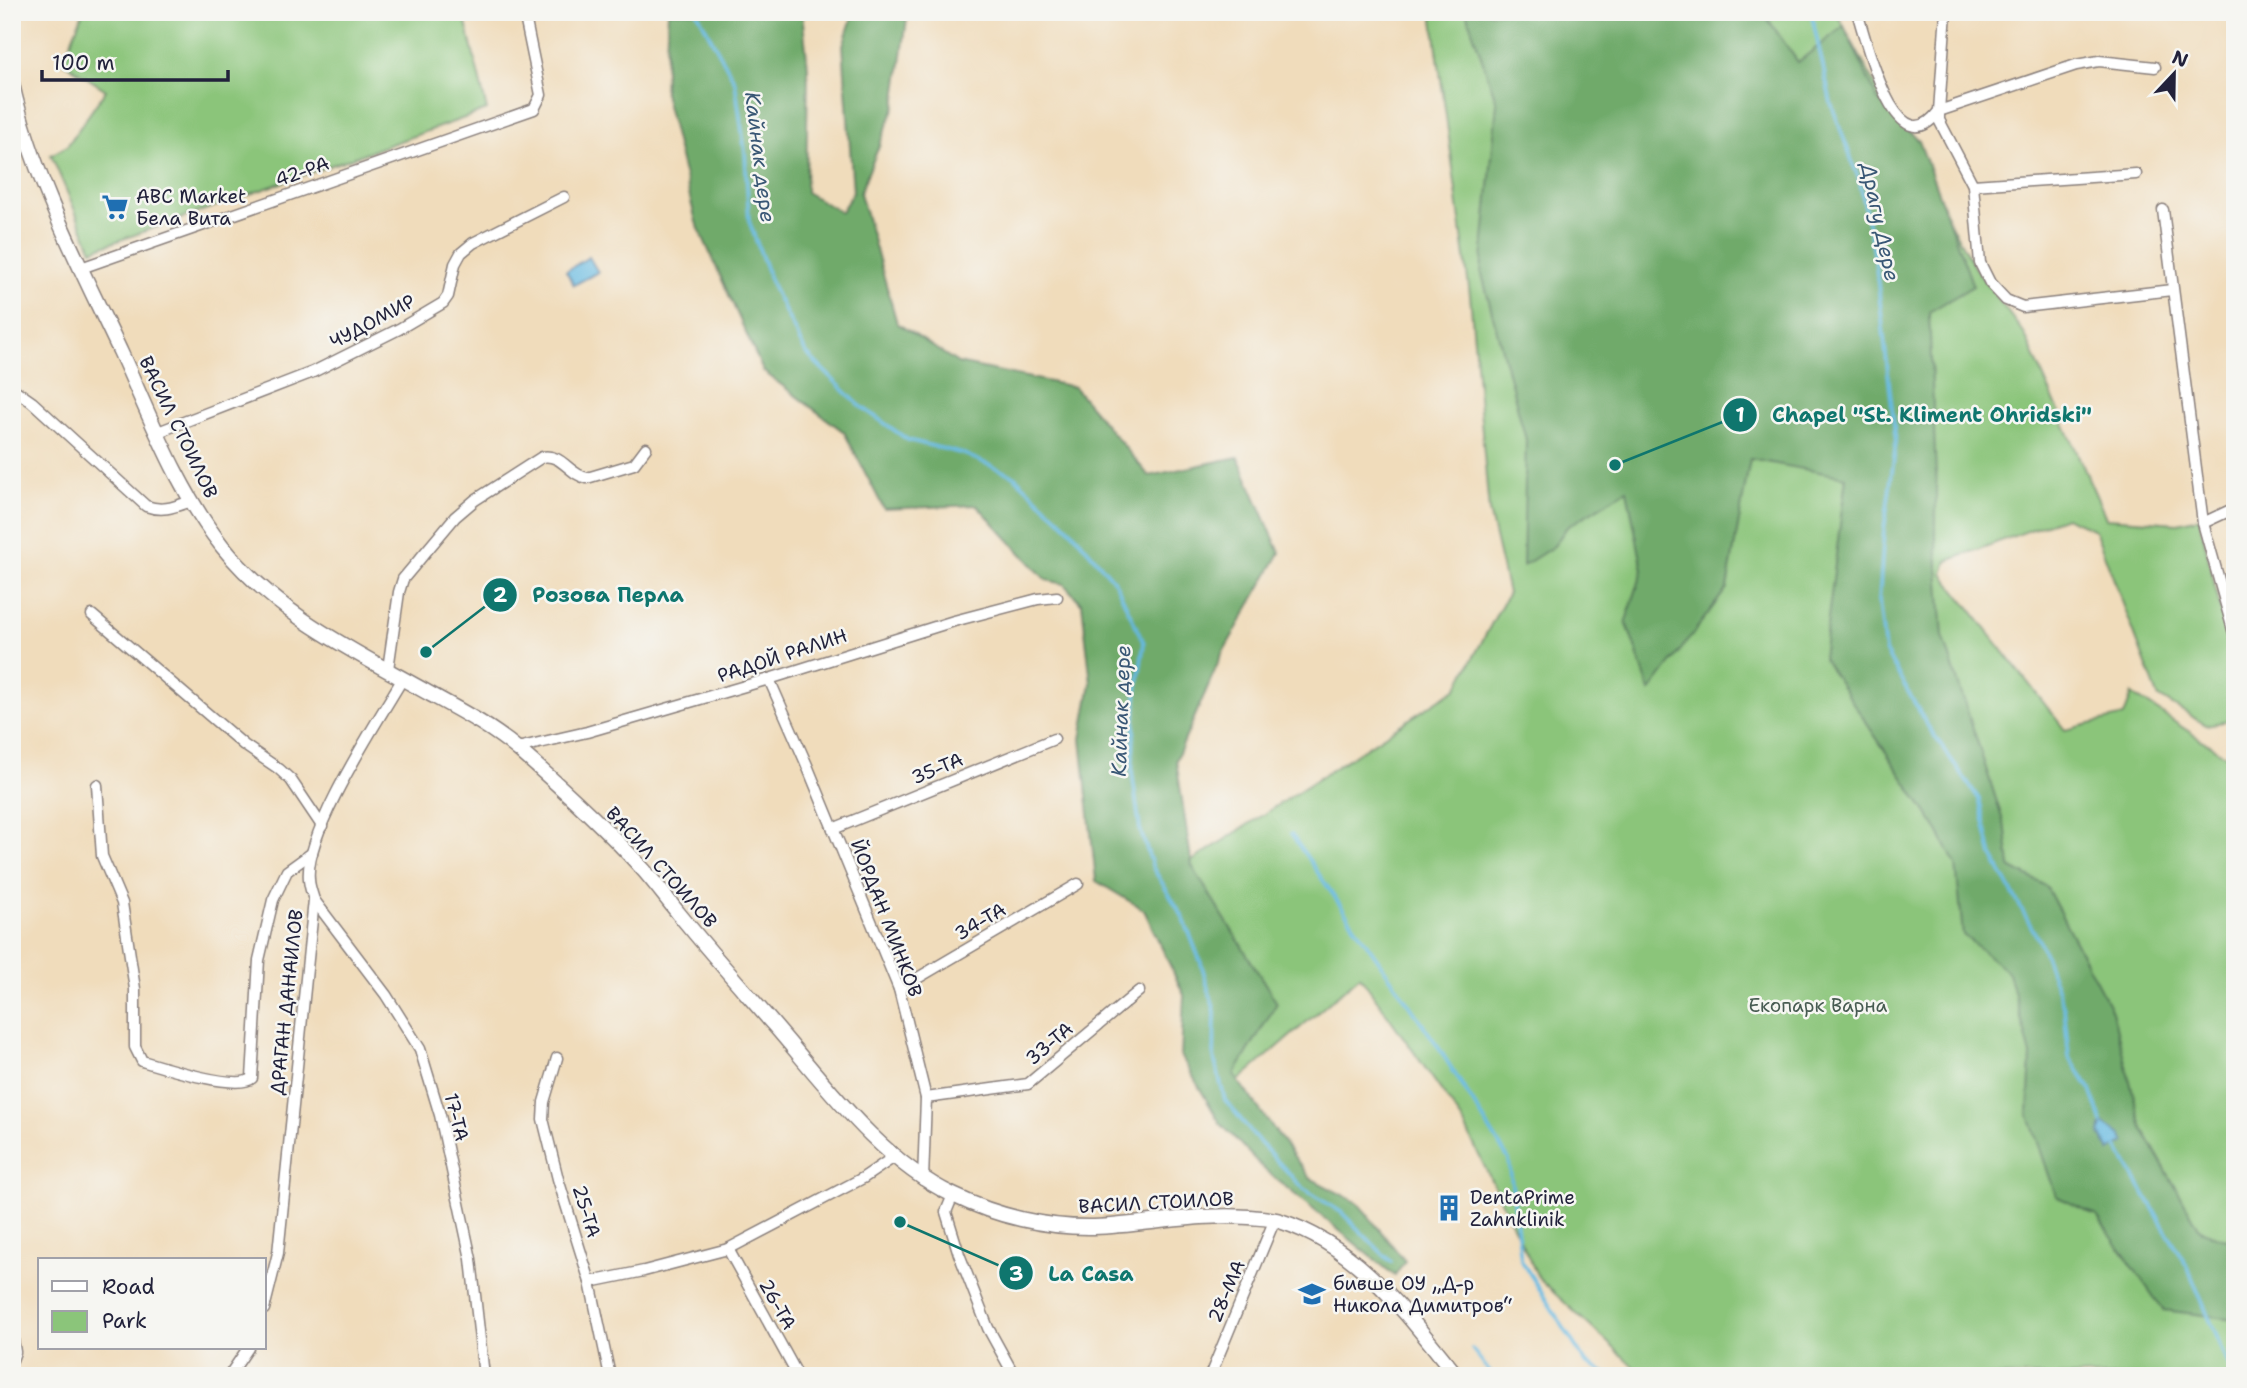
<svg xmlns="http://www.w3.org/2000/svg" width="2247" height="1388" font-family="'Shantell Sans',sans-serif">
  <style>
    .green { fill: #8bc57a; stroke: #56745a; stroke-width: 2 }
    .forest { fill: #70aa6a; stroke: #496652; stroke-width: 2 }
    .water { fill: #65b9e1; stroke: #446e8e; stroke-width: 2 }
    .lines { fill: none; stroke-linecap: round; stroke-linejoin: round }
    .stream { stroke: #65b9e1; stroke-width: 3.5 }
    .minor-casing { stroke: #897f7b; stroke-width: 13 }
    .tertiary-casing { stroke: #897f7b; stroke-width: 17 }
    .minor { stroke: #fff; stroke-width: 10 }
    .tertiary { stroke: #fff; stroke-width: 14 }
    .labels { text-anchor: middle; stroke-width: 5; stroke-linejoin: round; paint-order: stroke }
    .street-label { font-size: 19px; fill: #22223b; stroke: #f6f6f2 }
    .poi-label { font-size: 19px; fill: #22223b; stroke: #f6f6f2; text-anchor: start }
    .park-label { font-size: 19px; fill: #475b51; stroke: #f6f6f2 }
    .water-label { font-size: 21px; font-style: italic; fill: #395775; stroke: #f6f6f2 }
    .leader { fill: none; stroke: #0f766e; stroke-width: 2.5 }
    .callout-dot { fill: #0f766e; stroke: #f6f6f2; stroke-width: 2.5 }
    .mark-label { font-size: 21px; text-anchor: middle; font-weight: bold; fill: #fff }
    .callout-label { font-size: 21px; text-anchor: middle; font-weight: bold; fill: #0f766e; stroke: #f6f6f2; stroke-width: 5; stroke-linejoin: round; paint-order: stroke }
  </style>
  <rect width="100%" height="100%" fill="#f6f6f2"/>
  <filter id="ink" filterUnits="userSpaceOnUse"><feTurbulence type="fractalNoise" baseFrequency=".0143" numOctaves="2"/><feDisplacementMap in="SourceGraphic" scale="14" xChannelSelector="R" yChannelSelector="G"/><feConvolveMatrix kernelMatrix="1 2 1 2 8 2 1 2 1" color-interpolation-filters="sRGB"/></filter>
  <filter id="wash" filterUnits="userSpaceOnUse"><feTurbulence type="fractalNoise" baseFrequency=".00686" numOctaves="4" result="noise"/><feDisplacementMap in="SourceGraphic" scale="28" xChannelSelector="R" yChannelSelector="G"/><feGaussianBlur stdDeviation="1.57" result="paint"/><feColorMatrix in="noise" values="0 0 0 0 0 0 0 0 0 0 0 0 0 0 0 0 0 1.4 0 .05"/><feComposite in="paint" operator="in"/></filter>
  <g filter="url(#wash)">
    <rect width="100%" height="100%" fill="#f0dcbb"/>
    <!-- green -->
    <g class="green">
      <path d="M 83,12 L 466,12 L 464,15 L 487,110 L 92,250 L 51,155 L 67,146 L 106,90 L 63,62 Z"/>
      <path d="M 1432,12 L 1836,12 L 1974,267 L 2025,335 L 2106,518 L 2178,523 L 2199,518 L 2235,671 L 2235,720 L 2206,725 L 2158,696 L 2095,530 L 2065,517 L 1947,561 L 1943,574 L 2065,730 L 2124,716 L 2132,694 L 2235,762 L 2235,1376 L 1644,1376 L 1539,1279 L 1462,1120 L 1360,976 L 1236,1083 L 1213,1099 L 1193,994 L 1137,897 L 1457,688 L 1508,593 L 1489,511 L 1470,295 Z"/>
    </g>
    <!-- forest -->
    <g class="forest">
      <path d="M 668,12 L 802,12 L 808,68 L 806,192 L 841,212 L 853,192 L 843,45 L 854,12 L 908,12 L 895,106 L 860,193 L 897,323 L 958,363 L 1074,387 L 1149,476 L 1238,457 L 1280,553 L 1222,654 L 1176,760 L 1192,866 L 1277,1003 L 1234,1075 L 1310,1178 L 1358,1203 L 1405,1261 L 1395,1276 L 1265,1170 L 1220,1123 L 1181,1056 L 1184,995 L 1144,910 L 1096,881 L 1081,739 L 1091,683 L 1082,604 L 1064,584 L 1046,580 L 977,505 L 884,509 L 844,432 L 763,371 L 696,222 L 664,93 Z"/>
      <path d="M 1466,12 L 1763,12 L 1798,62 L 1844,26 L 1878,100 L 1919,141 L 1973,286 L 1929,312 L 1936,476 L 1936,539 L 1943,636 L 2006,830 L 2010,867 L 2046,886 L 2112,1011 L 2142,1128 L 2200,1230 L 2235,1243 L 2235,1319 L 2163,1310 L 2097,1216 L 2056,1196 L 2028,1113 L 2031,1055 L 2009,973 L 1963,935 L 1956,865 L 1934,824 L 1823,658 L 1846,477 L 1750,459 L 1727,588 L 1650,691 L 1626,621 L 1643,570 L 1627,490 L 1567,527 L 1554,546 L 1523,566 L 1526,440 L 1481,271 L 1497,103 Z"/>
    </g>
    <!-- water -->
    <g class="water">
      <path d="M 589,257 L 598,272 L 574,285 L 566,271 Z"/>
      <path d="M 2102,1122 L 2121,1135 L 2125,1142 L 2110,1151 L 2100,1134 Z"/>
    </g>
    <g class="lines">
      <!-- stream -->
      <g class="stream">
        <path d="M 697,12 L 735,82 L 745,152 L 749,221 L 774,290 L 806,353 L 859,405 L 908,440 L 964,454 L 1014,476 L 1071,530 L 1115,582 L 1144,643 L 1136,697 L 1132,772 L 1140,829 L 1153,868 L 1183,917 L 1201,963 L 1215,1012 L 1214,1058 L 1225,1100 L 1261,1144 L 1304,1189 L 1341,1212 L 1391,1262"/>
        <path d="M 1811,12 L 1831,103 L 1860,183 L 1875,258 L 1896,443 L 1884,530 L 1879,601 L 1885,651 L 1927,725 L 1979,799 L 1992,856 L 2041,944 L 2064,1008 L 2069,1057 L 2091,1090 L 2102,1122"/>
        <path d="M 1291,834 L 1435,1042 L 1509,1160 L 1521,1260 L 1586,1363 L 1611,1376"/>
        <path d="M 2117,1147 L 2188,1268 L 2230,1368"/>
        <path d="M 1472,1349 L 1493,1376"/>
      </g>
    </g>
  </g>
  <g filter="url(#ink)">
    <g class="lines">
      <!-- minor casing -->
      <g class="minor-casing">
        <g id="minor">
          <path d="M 1857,12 C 1866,39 1895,170 1939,111"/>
          <path d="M 1946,12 L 1939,111 L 2076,65 L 2099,61 L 2155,67"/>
          <path d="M 1939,111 L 1939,120 L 1973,185 L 1980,263 L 1990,283 L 2006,300 L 2023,307 L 2172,290"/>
          <path d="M 1973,185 L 2136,174"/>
          <path d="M 2163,210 L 2203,523 L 2235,637"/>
          <path d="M 81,268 L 534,109 L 541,95 L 524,12"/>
          <path d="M 12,388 L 32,402 L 146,506 C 163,512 174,507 191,501"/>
          <path d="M 158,432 L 313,372 L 399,329 L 443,303 L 448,296 L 455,264 L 461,253 L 473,243 L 564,197"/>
          <path d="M 2203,523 L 2235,508"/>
          <path d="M 92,615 L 244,745 L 279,769 L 291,780 L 322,826"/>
          <path d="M 388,669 L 399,592 L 403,579 L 455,517 L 475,500 L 542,457 C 562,453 569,475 587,478 L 634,464 L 646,448"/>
          <path d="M 769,679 L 806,763 L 899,989 L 926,1098 L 923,1180"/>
          <path d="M 517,748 L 587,732 L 769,679 L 954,621 L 1038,599 L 1057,597"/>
          <path d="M 97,785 L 102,856 L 122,903 L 135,989 L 135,1047 L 142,1061 C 162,1067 238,1091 252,1078 L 259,960 L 273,900 L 287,871 L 312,853"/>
          <path d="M 833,829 L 1054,739"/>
          <path d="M 314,900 L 386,995 L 420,1049 L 440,1115 L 471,1259 L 484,1376"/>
          <path d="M 899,989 L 1078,884"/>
          <path d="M 557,1058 L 544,1102 L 543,1119 L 558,1179 L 590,1282 L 610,1376"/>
          <path d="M 926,1098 L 1028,1084 L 1139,991"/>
          <path d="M 953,1195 L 946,1212 L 959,1254 L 988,1328 L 1010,1368 L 1012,1376"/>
          <path d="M 728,1249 L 798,1376"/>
          <path d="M 590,1282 L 644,1271 L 728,1249 L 863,1178 L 894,1157"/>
          <path d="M 264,1309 L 278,1253 L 314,900 C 312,893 309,886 309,879 C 304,832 378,721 403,678"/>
          <path d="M 12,1333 L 15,1352 L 12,1360"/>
          <path d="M 229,1376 L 248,1348"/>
          <path d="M 1210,1376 L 1275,1219"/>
        </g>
      </g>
      <!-- tertiary casing -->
      <g class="tertiary-casing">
        <path id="tertiary" d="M 12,84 C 33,178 80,266 121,353 C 151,418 177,489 222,546 C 278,616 356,652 432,695 C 463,712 493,728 520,751 C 561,787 603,825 640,866 C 654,881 666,898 679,914 C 710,952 742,988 774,1025 C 826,1085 880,1160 953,1195 C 996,1216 1046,1228 1094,1227 C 1146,1225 1197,1213 1249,1217 C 1259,1218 1270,1218 1280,1221 C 1359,1246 1407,1315 1457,1376"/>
      </g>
      <!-- minor -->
      <use href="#minor" class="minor"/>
      <!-- tertiary -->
      <use href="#tertiary" class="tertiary"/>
    </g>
  </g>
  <!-- icons -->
  <defs>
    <g id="supermarket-bare" transform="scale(2.1)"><path d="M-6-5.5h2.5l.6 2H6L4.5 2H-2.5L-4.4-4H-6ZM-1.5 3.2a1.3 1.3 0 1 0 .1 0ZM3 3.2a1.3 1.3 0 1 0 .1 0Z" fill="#1f6fb2" stroke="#f6f6f2" stroke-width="2.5" paint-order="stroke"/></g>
    <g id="building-bare" transform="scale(2.1)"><path d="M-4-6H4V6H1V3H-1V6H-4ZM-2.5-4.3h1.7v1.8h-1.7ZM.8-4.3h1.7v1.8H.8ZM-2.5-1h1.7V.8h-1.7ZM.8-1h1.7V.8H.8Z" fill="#1f6fb2" stroke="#f6f6f2" stroke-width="2.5" paint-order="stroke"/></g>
    <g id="school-bare" transform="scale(2.1)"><path d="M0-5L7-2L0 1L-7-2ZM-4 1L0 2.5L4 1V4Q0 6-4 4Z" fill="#1f6fb2" stroke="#f6f6f2" stroke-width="2.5" paint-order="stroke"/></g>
  </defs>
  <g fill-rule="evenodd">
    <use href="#supermarket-bare" x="115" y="207"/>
    <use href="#building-bare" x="1449" y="1208"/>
    <use href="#school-bare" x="1312" y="1294"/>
  </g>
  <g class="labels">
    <!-- street labels -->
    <g class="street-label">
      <text transform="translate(302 171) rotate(-19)" y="7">42-РА</text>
      <text transform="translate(372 321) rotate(-28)" y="7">ЧУДОМИР</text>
      <text transform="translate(179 427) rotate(64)" y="7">ВАСИЛ СТОИЛОВ</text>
      <text transform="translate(782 655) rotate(-18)" y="7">РАДОЙ РАЛИН</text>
      <text transform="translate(937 768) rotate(-22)" y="7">35-ТА</text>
      <text transform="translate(662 867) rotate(48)" y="7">ВАСИЛ СТОИЛОВ</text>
      <text transform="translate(887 918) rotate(69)" y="7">ЙОРДАН МИНКОВ</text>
      <text transform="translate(980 921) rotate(-30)" y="7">34-ТА</text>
      <text transform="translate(286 1002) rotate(-84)" y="7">ДРАГАН ДАНАИЛОВ</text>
      <text transform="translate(1049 1043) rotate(-40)" y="7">33-ТА</text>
      <text transform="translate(457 1117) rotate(76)" y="7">17-ТА</text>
      <text transform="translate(1156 1202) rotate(-3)" y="7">ВАСИЛ СТОИЛОВ</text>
      <text transform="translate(587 1211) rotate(73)" y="7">25-ТА</text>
      <text transform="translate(1226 1291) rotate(-67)" y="7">28-МА</text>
      <text transform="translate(778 1304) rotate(61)" y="7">26-ТА</text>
    </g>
    <!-- poi labels -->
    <g class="poi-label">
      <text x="136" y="203">ABC Market<tspan x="136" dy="22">Бела Вита</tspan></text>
      <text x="1470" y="1204">DentaPrime<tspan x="1470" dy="22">Zahnklinik</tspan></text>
      <text x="1333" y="1290">бивше ОУ „Д-р<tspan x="1333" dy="22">Никола Димитров“</tspan></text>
    </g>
    <!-- park labels -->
    <g class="park-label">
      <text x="1818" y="1012">Екопарк Варна</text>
    </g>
    <!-- water labels -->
    <g class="water-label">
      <text transform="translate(760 157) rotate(83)" y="7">Кайнак дере</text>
      <text transform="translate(1880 222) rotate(78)" y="7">Драгу Дере</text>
      <text transform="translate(1121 711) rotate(-88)" y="7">Кайнак дере</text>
    </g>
  </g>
  <!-- callouts -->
  <path class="leader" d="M1615 465L1740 415M426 652L500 595M900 1222L1016 1273"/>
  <g class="callout-dot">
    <circle cx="1615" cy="465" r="7"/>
    <circle cx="426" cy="652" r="7"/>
    <circle cx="900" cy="1222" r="7"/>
    <circle cx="1740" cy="415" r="18"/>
    <circle cx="500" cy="595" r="18"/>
    <circle cx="1016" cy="1273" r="18"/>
  </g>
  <g class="mark-label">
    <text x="1740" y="422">1</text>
    <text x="500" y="602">2</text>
    <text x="1016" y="1281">3</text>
  </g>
  <g class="callout-label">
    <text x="1932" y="422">Chapel "St. Kliment Ohridski"</text>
    <text x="608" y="602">Розова Перла</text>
    <text x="1091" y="1281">La Casa</text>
  </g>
  <!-- margin -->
  <rect width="2247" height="1388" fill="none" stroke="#f6f6f2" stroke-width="42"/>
  <!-- legend -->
  <rect x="38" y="1258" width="228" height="91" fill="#f6f6f2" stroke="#a1a1a9" stroke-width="2"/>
  <rect x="52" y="1281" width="35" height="10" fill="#ffffff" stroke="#a1a1a9" stroke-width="2"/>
  <text x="102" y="1294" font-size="21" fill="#22223b">Road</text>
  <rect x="52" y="1311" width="35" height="21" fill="#8bc57a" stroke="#a1a1a9" stroke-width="2"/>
  <text x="102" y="1328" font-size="21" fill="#22223b">Park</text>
  <!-- north arrow -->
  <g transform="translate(2174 74) rotate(22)" stroke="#f6f6f2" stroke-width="5" paint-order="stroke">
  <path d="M0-5L12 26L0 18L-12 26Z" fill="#22223b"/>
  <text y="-10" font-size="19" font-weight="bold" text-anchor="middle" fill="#22223b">N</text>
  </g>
  <!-- scale -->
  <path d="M42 70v10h186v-10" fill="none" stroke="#22223b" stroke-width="3.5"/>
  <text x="52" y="70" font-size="21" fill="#22223b" stroke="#f6f6f2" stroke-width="5" paint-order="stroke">100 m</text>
</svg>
